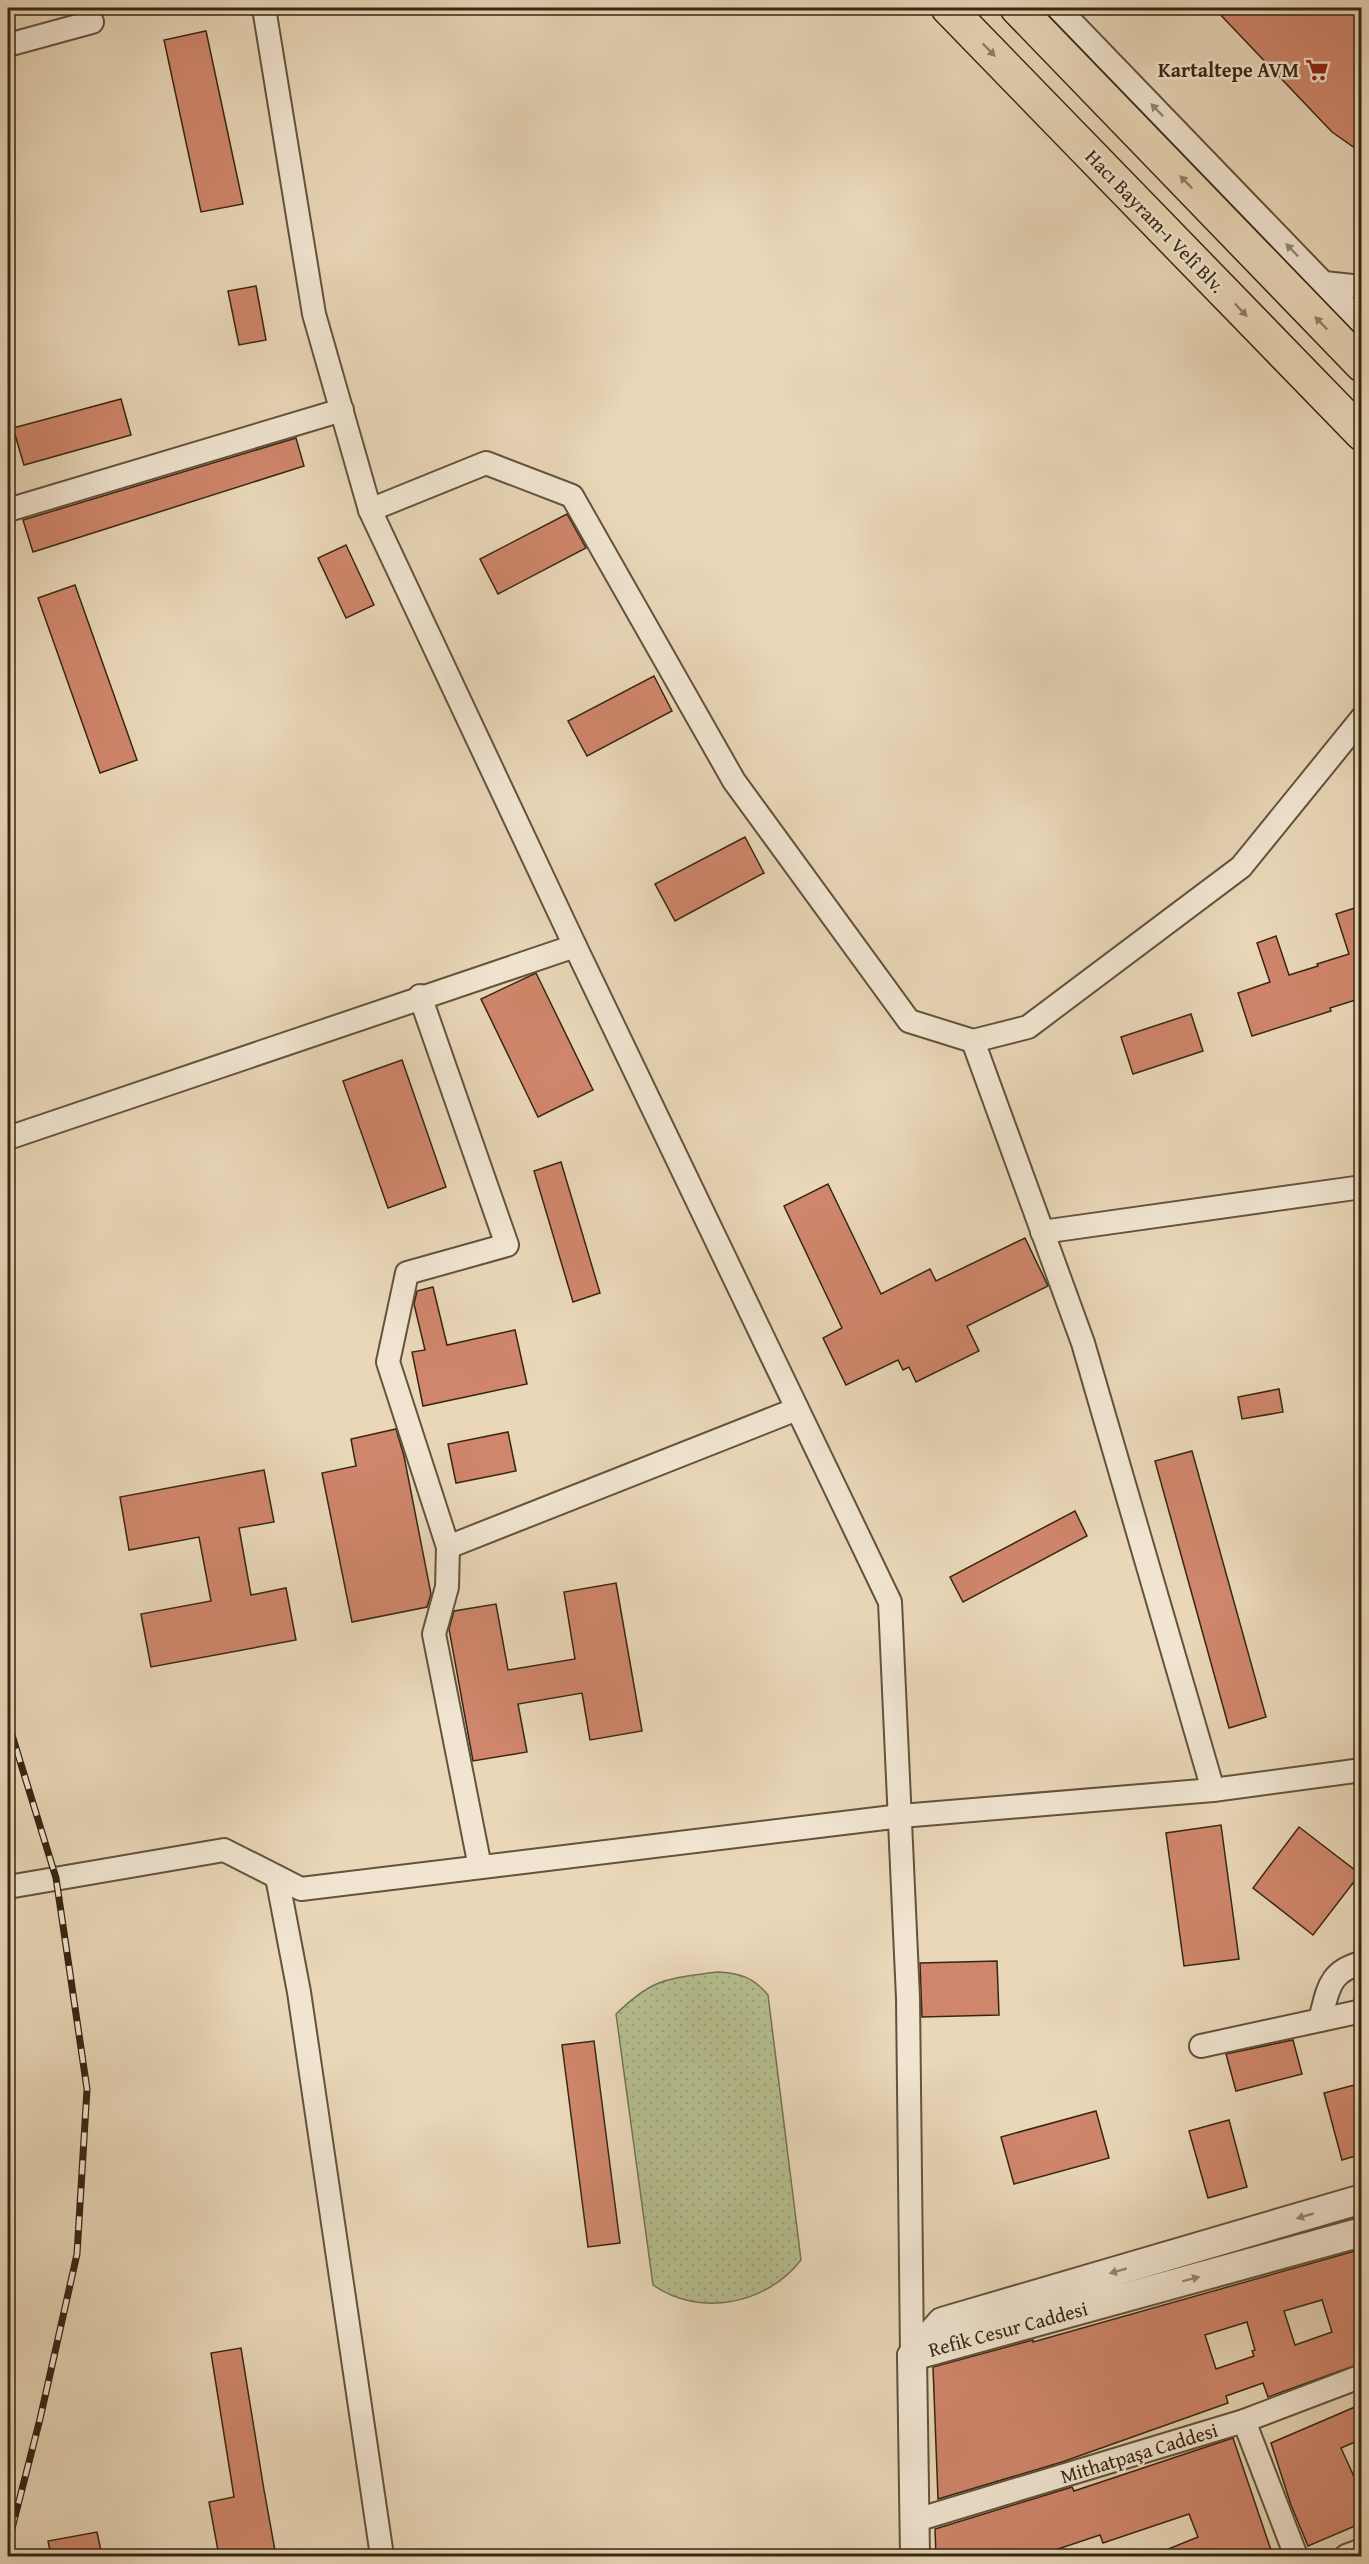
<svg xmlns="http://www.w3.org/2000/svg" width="1369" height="2564" font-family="'Gentium Book Plus',serif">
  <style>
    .grass { fill: url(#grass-dots); stroke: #767251; stroke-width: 1.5 }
    .building { fill: #d0866c; stroke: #362713; stroke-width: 1.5; fill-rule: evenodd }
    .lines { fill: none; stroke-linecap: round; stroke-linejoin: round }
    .minor-casing { stroke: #63533c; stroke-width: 26 }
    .tertiary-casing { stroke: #63533c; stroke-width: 32 }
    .trunk-casing { stroke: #362713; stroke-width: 36 }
    .minor { stroke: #f1e5d1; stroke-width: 22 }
    .tertiary { stroke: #f1e5d1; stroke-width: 28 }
    .trunk { stroke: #e9d7b8; stroke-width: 33 }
    .rail-casing { stroke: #362713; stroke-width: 7 }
    .rail { stroke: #f1e5d1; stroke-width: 4.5; stroke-dasharray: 14; stroke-linecap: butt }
    .oneway { fill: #907f66 }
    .oneway2 { fill: #948672 }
    .labels { text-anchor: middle; stroke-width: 5; stroke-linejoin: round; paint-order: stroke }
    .poi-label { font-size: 20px; font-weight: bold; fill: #362713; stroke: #f1e5d1; text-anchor: end }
    .street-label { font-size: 20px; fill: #362713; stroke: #f1e5d1 }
  </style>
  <defs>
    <pattern id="grass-dots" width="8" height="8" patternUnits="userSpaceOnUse" patternTransform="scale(1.5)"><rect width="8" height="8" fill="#b6be8f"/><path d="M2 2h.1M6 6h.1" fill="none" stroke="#9da37a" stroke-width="1.8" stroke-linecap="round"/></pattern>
  </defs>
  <rect width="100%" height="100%" fill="#e9d7b8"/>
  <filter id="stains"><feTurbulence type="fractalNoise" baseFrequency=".00333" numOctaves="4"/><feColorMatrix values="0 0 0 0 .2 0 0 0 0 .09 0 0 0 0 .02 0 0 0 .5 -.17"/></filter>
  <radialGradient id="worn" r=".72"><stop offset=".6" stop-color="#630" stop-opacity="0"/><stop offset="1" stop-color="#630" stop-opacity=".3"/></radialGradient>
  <!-- grass -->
  <path class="grass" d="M 717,1972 C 740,1973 753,1977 768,1995 L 801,2260 C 767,2304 700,2318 653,2285 L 616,2014 C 654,1977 667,1979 717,1972 Z"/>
  <!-- building -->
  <g class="building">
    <path d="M 1214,8 L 1362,8 L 1362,153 L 1332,132 Z"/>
    <path d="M 206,31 L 243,204 L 201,212 L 164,40 Z"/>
    <path d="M 256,286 L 266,340 L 239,345 L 228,291 Z"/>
    <path d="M 121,399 L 131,435 L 24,465 L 13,428 Z"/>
    <path d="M 296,438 L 304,466 L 33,552 L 23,520 Z"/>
    <path d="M 567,514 L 586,548 L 498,594 L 480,559 Z"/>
    <path d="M 346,545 L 374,605 L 346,618 L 318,558 Z"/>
    <path d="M 75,585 L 137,760 L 100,773 L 38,598 Z"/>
    <path d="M 654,676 L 672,711 L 587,756 L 568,721 Z"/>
    <path d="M 745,837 L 764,873 L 675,921 L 655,884 Z"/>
    <path d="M 1355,908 L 1362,927 L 1362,998 L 1330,1008 L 1331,1011 L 1252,1036 L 1238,993 L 1270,982 L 1257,943 L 1276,936 L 1289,975 L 1318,966 L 1317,964 L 1349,954 L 1336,914 Z"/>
    <path d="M 536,973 L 593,1090 L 538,1117 L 481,999 Z"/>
    <path d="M 1191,1014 L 1203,1051 L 1133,1074 L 1121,1037 Z"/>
    <path d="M 402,1060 L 446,1187 L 388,1208 L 343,1081 Z"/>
    <path d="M 561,1162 L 600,1293 L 573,1302 L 534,1171 Z"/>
    <path d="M 828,1184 L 881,1294 L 930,1269 L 936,1281 L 1025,1238 L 1048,1286 L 967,1326 L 979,1351 L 916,1382 L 909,1367 L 903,1370 L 898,1360 L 846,1385 L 823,1338 L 842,1328 L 784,1206 Z"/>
    <path d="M 433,1287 L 447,1345 L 515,1330 L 527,1384 L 423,1406 L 412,1352 L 425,1350 L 414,1304 L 417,1291 Z"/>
    <path d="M 1279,1389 L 1283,1412 L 1242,1419 L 1238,1397 Z"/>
    <path d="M 396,1429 L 404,1456 L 431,1594 L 427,1607 L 352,1622 L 322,1473 L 356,1466 L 351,1439 Z"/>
    <path d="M 508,1432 L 516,1471 L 456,1483 L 448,1444 Z"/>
    <path d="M 1192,1451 L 1266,1717 L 1229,1728 L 1155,1461 Z"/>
    <path d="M 264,1470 L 274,1522 L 239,1528 L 251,1595 L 286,1588 L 296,1640 L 151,1667 L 141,1614 L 211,1601 L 199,1537 L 129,1550 L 120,1497 Z"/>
    <path d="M 1075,1511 L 1087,1536 L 963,1602 L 950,1577 Z"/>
    <path d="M 616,1583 L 642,1731 L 590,1740 L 582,1693 L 518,1704 L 527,1752 L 473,1761 L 449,1629 L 454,1611 L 496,1604 L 508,1670 L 575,1659 L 564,1592 Z"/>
    <path d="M 1221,1825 L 1239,1959 L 1184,1966 L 1166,1833 Z"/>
    <path d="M 1299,1827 L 1360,1874 L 1313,1935 L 1253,1888 Z"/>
    <path d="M 997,1961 L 999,2015 L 922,2017 L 920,1963 Z"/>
    <path d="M 1293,2040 L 1302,2074 L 1236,2091 L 1226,2054 Z"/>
    <path d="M 594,2041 L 620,2243 L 588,2247 L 562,2045 Z"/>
    <path d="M 1362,2083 L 1362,2154 L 1342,2160 L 1324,2093 Z"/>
    <path d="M 1096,2111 L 1109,2158 L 1014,2184 L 1001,2137 Z"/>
    <path d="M 1229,2120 L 1247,2187 L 1208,2198 L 1189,2131 Z"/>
    <path d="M 1362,2249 L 1362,2363 L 1268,2397 L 1263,2383 L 1226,2396 L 1228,2403 L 1062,2462 L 938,2499 L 933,2367 L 1033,2340 L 1033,2342 ZM 1322,2300 L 1332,2332 L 1295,2345 L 1284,2311 ZM 1247,2322 L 1255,2350 L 1252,2351 L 1254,2356 L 1216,2369 L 1205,2335 Z"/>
    <path d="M 241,2348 L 264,2490 L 276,2556 L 219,2556 L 209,2502 L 234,2497 L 211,2353 Z"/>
    <path d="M 1362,2404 L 1362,2439 L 1341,2448 L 1356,2481 L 1362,2479 L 1362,2523 L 1308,2546 L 1291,2505 L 1271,2443 Z"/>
    <path d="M 1233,2438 L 1273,2556 L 1151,2556 L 1198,2537 L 1189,2514 L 1103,2543 L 1100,2535 L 1037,2556 L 936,2556 L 935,2529 L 1072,2487 L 1074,2491 Z"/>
    <path d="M 97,2532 L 102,2556 L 51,2556 L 48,2541 Z"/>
  </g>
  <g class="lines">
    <!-- minor casing -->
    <g class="minor-casing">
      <g id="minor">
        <path d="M 264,8 L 314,314 L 370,510 L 575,946 L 890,1602 L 908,1998 L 912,2356"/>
        <path d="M 1058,8 L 1362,323"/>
        <path d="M 8,45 L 92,22"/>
        <path d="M 1324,283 L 1362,287"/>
        <path d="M 8,510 L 342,410"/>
        <path d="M 370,510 L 486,463 L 572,496 L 734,781 L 909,1021 L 973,1041 L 1083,1343 L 1213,1790"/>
        <path d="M 420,996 L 507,1245 L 407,1273 L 388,1362 L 448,1547 L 447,1587 L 434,1634 L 480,1867"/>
        <path d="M 973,1041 L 1028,1027 L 1241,867 L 1362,718"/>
        <path d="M 8,1138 L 575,946"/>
        <path d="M 1042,1232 L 1362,1187"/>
        <path d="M 448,1547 L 797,1409"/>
        <path d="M 277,1877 L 299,1992 L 382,2556"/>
        <path d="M 8,1887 L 224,1850 L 301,1889 L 901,1816 L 1213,1790 L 1362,1770"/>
        <path d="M 1320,2020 C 1328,1991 1328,1971 1362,1963"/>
        <path d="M 1201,2046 L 1362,2011"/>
        <path d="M 1244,2421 L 1296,2556"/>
        <path d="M 913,2521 L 1244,2421 L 1362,2376"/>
        <path d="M 1346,2556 L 1362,2550"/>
      </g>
    </g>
    <!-- tertiary casing -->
    <g class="tertiary-casing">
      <g id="tertiary">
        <path d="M 912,2356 L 942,2322 L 1362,2199"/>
        <path d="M 912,2356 L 1362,2232"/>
        <path d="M 912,2356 L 915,2556"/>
      </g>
    </g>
    <!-- trunk casing -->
    <g class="trunk-casing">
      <g id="trunk">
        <path d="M 948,8 L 1362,434"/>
        <path d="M 1017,8 L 1362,365"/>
      </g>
    </g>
    <!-- minor -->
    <use href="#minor" class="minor"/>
    <!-- tertiary -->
    <use href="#tertiary" class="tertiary"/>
    <!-- trunk -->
    <use href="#trunk" class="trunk"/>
    <!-- rail casing -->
    <g class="rail-casing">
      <path id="rail" d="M 8,1722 L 56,1878 L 87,2089 L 77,2254 L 40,2419 L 8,2544"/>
    </g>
    <!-- rail -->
    <use href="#rail" class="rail"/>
  </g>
  <!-- one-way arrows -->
  <defs><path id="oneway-solid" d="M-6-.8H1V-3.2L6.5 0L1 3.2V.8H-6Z" transform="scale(1.5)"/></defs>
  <g class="oneway">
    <use href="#oneway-solid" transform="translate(989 50) rotate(46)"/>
    <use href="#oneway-solid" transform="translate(1186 182) rotate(-134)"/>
    <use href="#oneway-solid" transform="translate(1241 310) rotate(46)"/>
    <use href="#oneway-solid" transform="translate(1321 323) rotate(-134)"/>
  </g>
  <g class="oneway2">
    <use href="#oneway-solid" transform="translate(1157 110) rotate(-134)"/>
    <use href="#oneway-solid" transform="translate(1292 250) rotate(-134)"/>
    <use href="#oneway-solid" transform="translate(1305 2216) rotate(164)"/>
    <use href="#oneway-solid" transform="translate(1118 2271) rotate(164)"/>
    <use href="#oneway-solid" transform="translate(1191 2279) rotate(-15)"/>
  </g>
  <!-- icons -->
  <defs>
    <g id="supermarket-bare" transform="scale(1.8)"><path d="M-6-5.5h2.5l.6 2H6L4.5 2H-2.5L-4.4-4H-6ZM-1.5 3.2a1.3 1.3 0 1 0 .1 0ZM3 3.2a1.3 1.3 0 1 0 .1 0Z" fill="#8f2418" stroke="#f1e5d1" stroke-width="2.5" paint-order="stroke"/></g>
  </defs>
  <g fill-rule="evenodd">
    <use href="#supermarket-bare" x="1317" y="70"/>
  </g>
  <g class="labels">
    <!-- poi labels -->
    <g class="poi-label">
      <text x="1299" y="77">Kartaltepe AVM</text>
    </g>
    <!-- street labels -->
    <g class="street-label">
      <text transform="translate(1155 221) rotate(46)" y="7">Hacı Bayram-ı Velî Blv.</text>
      <text transform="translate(1008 2329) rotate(-15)" y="7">Refik Cesur Caddesi</text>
      <text transform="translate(1139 2453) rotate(-17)" y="7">Mithatpaşa Caddesi</text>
    </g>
  </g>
  <!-- margin -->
  <rect width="1369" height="2564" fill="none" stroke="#e9d7b8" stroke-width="30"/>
  <rect x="9" y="9" width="1351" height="2546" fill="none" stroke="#362713" stroke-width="3"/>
  <rect x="15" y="15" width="1339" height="2534" fill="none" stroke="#362713" stroke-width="1.5"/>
  <rect width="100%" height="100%" filter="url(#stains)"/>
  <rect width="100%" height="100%" fill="url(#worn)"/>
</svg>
